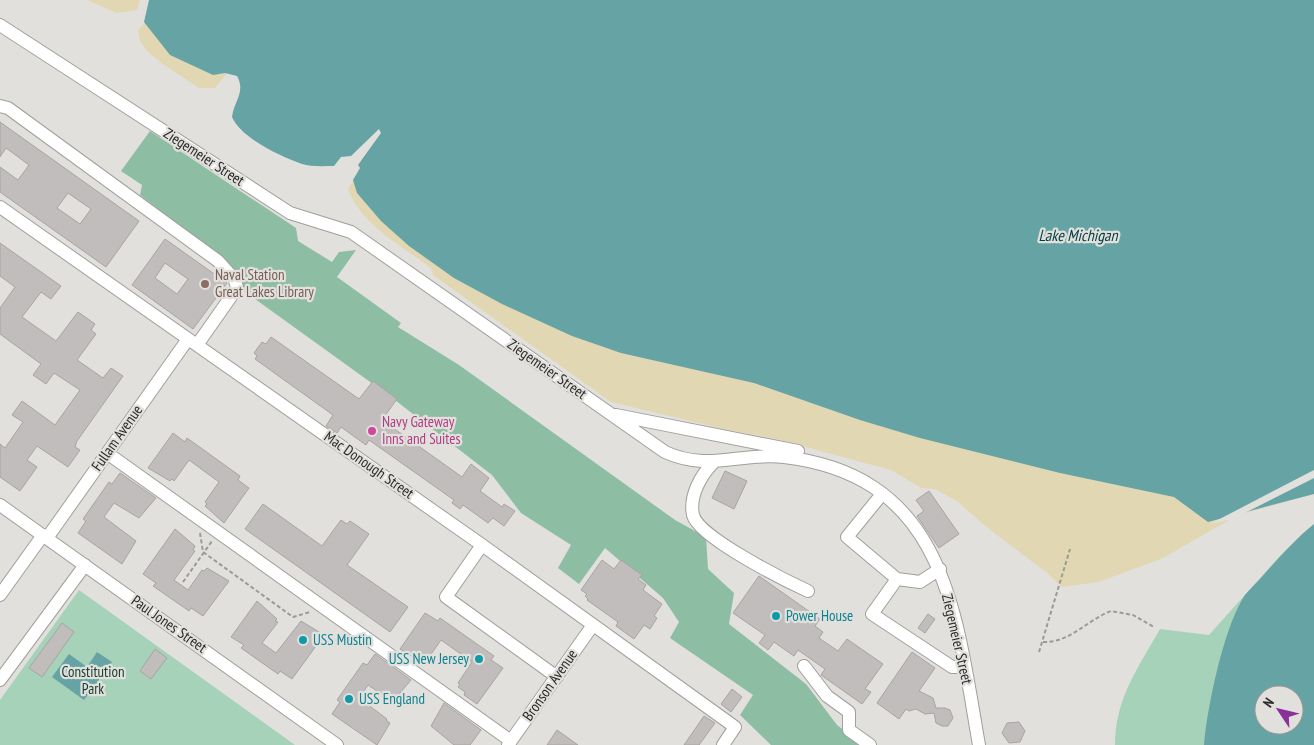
<svg xmlns="http://www.w3.org/2000/svg" width="1314" height="745" font-family="'PT Sans Narrow',sans-serif">
<rect width="100%" height="100%" fill="#e1e0dd"/>
<path fill="#a5d2b9" d="M 1314,524 L 1294,695 L 1264,695 L 1264,725 L 1291,745 L 1115,745 C 1115,699 1138,668 1160,629 L 1209,635 L 1278,558 Z
M 79,590 L 295,745 L 0,745 L 0,700 Z"/>
<path fill="#8dbda2" d="M 150,131 L 296,228 L 298,241 L 332,262 L 339,252 L 356,250 L 337,277 L 401,323 L 398,327 L 459,365 L 675,520 L 706,537 L 708,569 L 734,593 L 729,624 L 806,684 L 837,725 L 863,745 L 771,745 L 740,715 L 753,695 L 670,638 L 679,622 L 663,598 L 605,548 L 579,584 L 558,568 L 571,545 L 521,513 L 492,475 L 391,397 L 244,291 L 231,266 L 140,195 L 142,185 L 121,171 Z"/>
<path fill="#e1d7b2" d="M 87,0 L 140,0 L 137,10 L 117,13 Z
M 160,7 L 242,55 L 215,88 L 199,88 L 163,64 L 147,51 L 140,41 L 138,30 Z
M 365,161 L 1314,494 L 1238,515 L 1163,558 L 1099,582 L 1062,587 L 1046,572 L 985,526 L 957,501 L 935,489 L 921,488 L 891,470 L 772,438 L 724,429 L 611,402 L 433,275 L 431,268 C 401,245 361,225 348,189 Z"/>
<path fill="#65a3a4" fill-rule="evenodd" d="M 149,0 L 1314,0 L 1314,494 L 1208,522 L 1174,497 L 1060,473 L 920,438 L 860,420 L 754,383 L 621,353 L 572,336 L 502,304 L 454,278 L 409,246 L 381,221 L 357,193 L 353,180 L 360,168 L 358,165 L 381,133 L 379,129 L 351,156 L 341,157 L 334,166 C 324,166 311,167 302,164 C 280,156 241,138 232,117 C 234,101 246,92 237,76 L 225,73 L 213,75 L 170,55 L 144,22 Z
M 1314,524 L 1314,745 L 1204,745 C 1207,708 1223,632 1242,600 C 1246,592 1254,586 1260,579 C 1277,560 1294,540 1314,524 ZM 1264,695 L 1294,695 L 1294,725 L 1264,725 Z
M 97,652 L 112,662 L 84,700 L 52,677 L 69,654 L 87,667 Z"/>
<path fill="#e1e0dd" d="M 1314,470 L 1314,478 L 1233,519 L 1210,524 Z"/>
<path fill="#c1bdbc" stroke="#a7a4a2" fill-rule="evenodd" d="M 0,122 L 139,221 L 106,267 L 0,192 L 0,167 L 18,180 L 29,165 L 6,148 L 0,157 ZM 68,193 L 91,209 L 80,224 L 57,208 Z
M 165,239 L 227,283 L 193,329 L 132,285 ZM 165,263 L 188,279 L 177,294 L 155,278 Z
M 0,243 L 61,286 L 51,299 L 41,292 L 22,317 L 56,341 L 78,312 L 95,324 L 91,330 L 96,334 L 77,360 L 103,378 L 111,368 L 123,376 L 77,441 L 75,447 L 80,450 L 68,467 L 37,446 L 27,460 L 37,467 L 20,491 L 0,477 L 0,444 L 5,448 L 23,422 L 12,415 L 22,401 L 55,425 L 80,390 L 54,373 L 46,384 L 33,375 L 41,364 L 0,334 L 0,308 L 15,287 L 0,276 Z
M 271,337 L 359,399 L 373,381 L 397,399 L 382,420 L 462,477 L 471,464 L 489,478 L 480,491 L 502,507 L 504,504 L 515,511 L 504,526 L 493,518 L 488,523 L 463,505 L 460,509 L 452,503 L 454,500 L 369,440 L 366,445 L 341,427 L 337,433 L 326,426 L 333,415 L 255,359 L 257,356 L 254,353 L 262,342 L 266,344 Z
M 173,433 L 185,442 L 187,438 L 240,476 L 238,480 L 249,488 L 224,523 L 205,506 L 207,504 L 205,502 L 219,482 L 189,460 L 174,481 L 172,479 L 170,481 L 148,468 Z
M 725,471 L 747,481 L 734,509 L 712,498 Z
M 120,473 L 156,498 L 139,518 L 114,503 L 104,517 L 136,541 L 122,564 L 78,533 L 86,521 L 83,519 L 109,482 L 112,484 Z
M 929,491 L 959,534 L 939,548 L 917,516 L 924,511 L 916,500 Z
M 263,504 L 322,546 L 341,520 L 347,524 L 350,521 L 369,534 L 347,565 L 408,607 L 390,632 L 245,529 Z
M 175,529 L 195,546 L 193,550 L 195,551 L 174,580 L 188,590 L 202,570 L 204,571 L 207,568 L 229,581 L 203,616 L 191,608 L 189,611 L 153,586 L 156,583 L 143,574 Z
M 602,560 L 614,569 L 621,560 L 642,575 L 638,579 L 646,585 L 643,590 L 662,604 L 654,616 L 657,618 L 650,629 L 644,625 L 634,639 L 616,626 L 618,622 L 587,600 L 588,599 L 585,596 L 587,594 L 581,590 Z
M 759,576 L 820,619 L 815,626 L 823,632 L 819,638 L 838,651 L 847,639 L 883,664 L 865,689 L 871,692 L 862,704 L 821,675 L 825,669 L 798,650 L 794,656 L 774,642 L 768,650 L 759,643 L 765,635 L 733,613 Z
M 257,601 L 277,619 L 275,621 L 278,622 L 262,643 L 276,653 L 301,621 L 324,635 L 292,679 L 280,671 L 278,674 L 241,648 L 244,645 L 231,637 Z
M 425,613 L 438,621 L 440,618 L 494,656 L 491,660 L 503,668 L 477,704 L 464,695 L 465,692 L 458,687 L 460,684 L 458,683 L 472,662 L 441,640 L 427,660 L 424,658 L 422,662 L 400,649 Z
M 928,614 L 935,619 L 925,633 L 918,628 Z
M 62,623 L 74,632 L 42,677 L 29,668 Z
M 155,649 L 167,658 L 151,679 L 140,671 Z
M 912,652 L 935,668 L 919,691 L 933,698 L 936,708 L 945,708 L 950,710 L 953,718 L 948,726 L 942,726 L 936,723 L 934,713 L 925,714 L 916,709 L 909,711 L 906,709 L 899,719 L 877,703 Z
M 375,654 L 411,680 L 394,700 L 390,697 L 389,699 L 368,685 L 359,698 L 387,719 L 386,720 L 390,723 L 377,745 L 332,714 L 340,702 L 337,700 L 363,663 L 367,665 Z
M 732,689 L 742,697 L 731,712 L 721,704 Z
M 444,703 L 481,730 L 470,745 L 454,745 L 431,726 Z
M 704,716 L 715,723 L 699,745 L 684,745 Z
M 1019,722 L 1025,731 L 1020,742 L 1009,743 L 1002,733 L 1007,723 Z
M 557,730 L 578,745 L 547,745 Z"/>
<g fill="none" stroke-linecap="round" stroke-linejoin="round">
<g stroke="#a09f9c" stroke-width="14">
<path id="minor" d="M 0,25 L 290,213 L 351,232 L 665,452 C 709,472 739,452 784,457 C 947,476 956,615 979,745
M 0,106 L 8,108 L 218,261 L 235,280 L 237,288 L 197,345
M 0,207 L 482,545 L 735,727 L 723,745
M 616,415 L 798,451
M 107,453 L 511,741
M 713,463 C 701,475 689,496 693,515 C 698,537 786,581 808,591
M 882,494 L 847,537 L 897,579 L 872,614 L 952,667 L 965,667
M 0,505 L 337,745
M 47,538 L 188,339
M 482,545 L 446,597 L 557,677
M 897,579 L 920,582 L 940,569
M 0,595 L 43,535
M 804,666 L 827,696 L 849,712 L 849,730 L 870,745
M 0,680 L 85,565
M 508,745 L 593,625"/>
</g>
<path stroke="#9b9a98" stroke-width="2" stroke-dasharray="4 2.5" stroke-linecap="butt" d="M 200,533 L 203,552 L 293,617 L 310,612
M 183,582 L 212,541
M 1043,642 C 1070,643 1087,620 1111,611 L 1133,615 L 1154,627
M 1039,652 L 1070,549"/>
<use href="#minor" stroke="#fff" stroke-width="12"/>
</g>
<circle fill="#8d6e63" stroke="#e1e0dd" stroke-width="2" cx="205" cy="284" r="5"/>
<circle fill="#d1479c" stroke="#e1e0dd" stroke-width="2" cx="372" cy="431" r="5"/>
<g fill="#0f9aa8" stroke="#e1e0dd" stroke-width="2">
<circle cx="776" cy="616" r="5"/>
<circle cx="303" cy="640" r="5"/>
<circle cx="479" cy="659" r="5"/>
<circle cx="349" cy="699" r="5"/>
</g>
<g text-anchor="middle" stroke-width="4.5" stroke-linejoin="round" paint-order="stroke">
<g font-size="15" fill="#2c2b2a" stroke="#e1e0dd">
<text transform="translate(204 157) rotate(33)" y="5">Ziegemeier Street</text>
<text transform="translate(547 369) rotate(35)" y="5">Ziegemeier Street</text>
<text transform="translate(117 438) rotate(-55)" y="5">Fullam Avenue</text>
<text transform="translate(369 465) rotate(35)" y="5">Mac Donough Street</text>
<text transform="translate(169 624) rotate(35)" y="5">Paul Jones Street</text>
<text transform="translate(957 639) rotate(77)" y="5">Ziegemeier Street</text>
<text transform="translate(550 685) rotate(-55)" y="5">Bronson Avenue</text>
</g>
<g font-size="15" fill="#785e54" stroke="#e1e0dd" text-anchor="start">
<text x="215" y="280">Naval Station<tspan x="215" dy="17">Great Lakes Library</tspan></text>
</g>
<g font-size="15" fill="#b23c85" stroke="#e1e0dd" text-anchor="start">
<text x="382" y="427">Navy Gateway<tspan x="382" dy="17">Inns and Suites</tspan></text>
</g>
<g font-size="15" fill="#0d838f" stroke="#e1e0dd" text-anchor="start">
<text x="786" y="621">Power House</text>
<text x="313" y="645">USS Mustin</text>
<text x="469" y="664" text-anchor="end">USS New Jersey</text>
<text x="359" y="704">USS England</text>
</g>
<g font-size="15" fill="#143c29" stroke="#e1e0dd">
<text x="93" y="677">Constitution<tspan x="93" dy="17">Park</tspan></text>
</g>
<g font-size="16" font-style="italic" fill="#003e3f" stroke="#e1e0dd">
<text x="1078" y="241">Lake Michigan</text>
</g>
</g>
<g transform="translate(1279 710) rotate(305)"><circle r="24" fill="#e1e0dd" stroke="#999895"/>
<path d="M0-4L9 19L0 12L-9 19Z" fill="#8b2f9a"/>
<text y="-8" font-size="14" font-weight="bold" text-anchor="middle" fill="#2c2b2a">N</text>
</g>
</svg>
